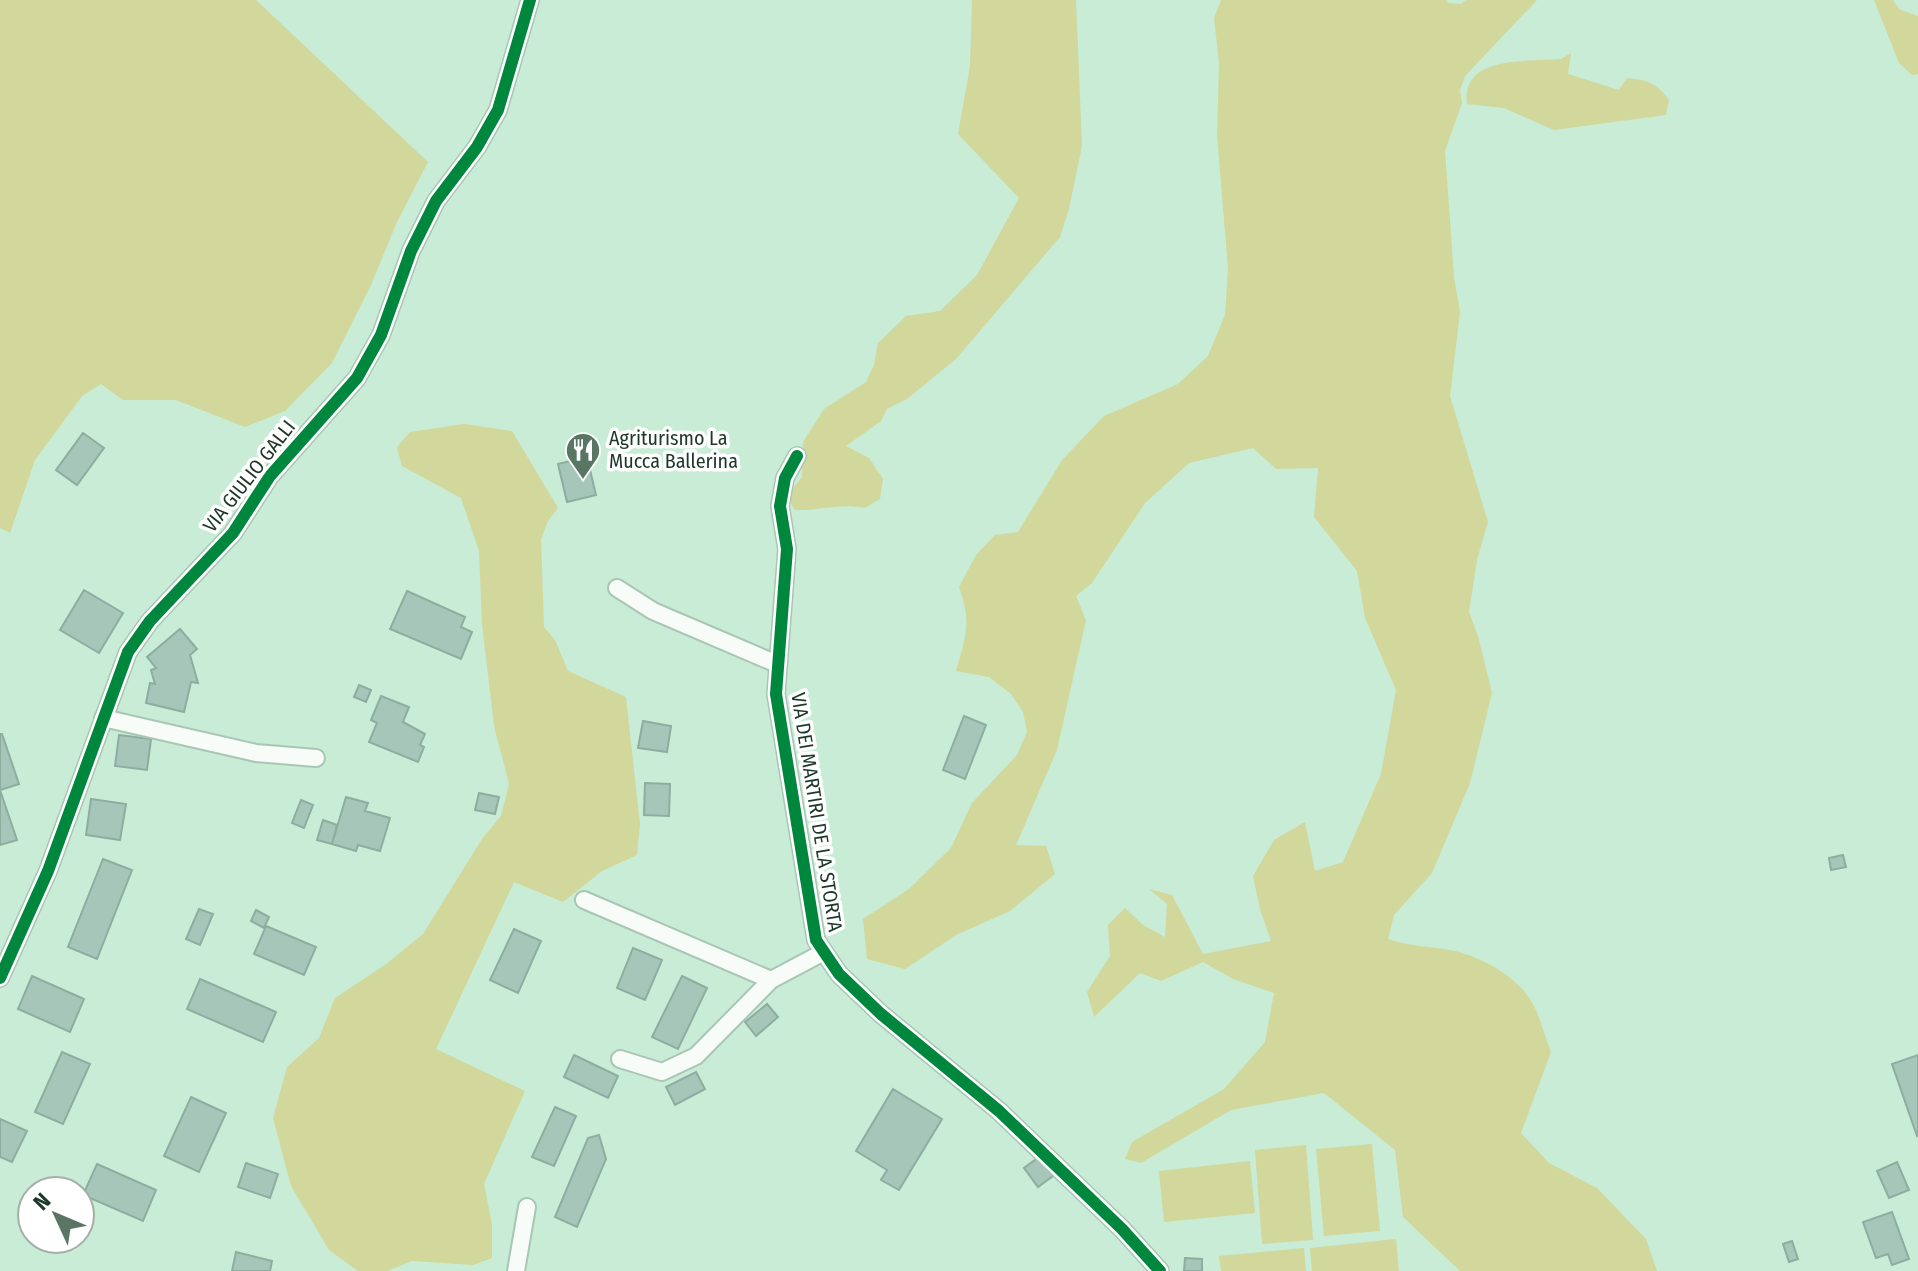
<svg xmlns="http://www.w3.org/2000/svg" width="1918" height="1271" font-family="'Fira Sans Condensed',sans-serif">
<rect width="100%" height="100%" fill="#c8ecd6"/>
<path fill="#d2d79b" d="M 0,0 L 256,0 L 428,162 L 397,222 L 371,285 L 332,363 L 285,411 L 245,427 L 176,400 L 123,400 L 101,384 L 82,396 L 35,460 L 10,533 L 0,528 Z
M 972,0 L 1076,0 L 1082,146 L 1069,209 L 1060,237 L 956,359 L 907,399 L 887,409 L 881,421 L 846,446 L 869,458 L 883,479 L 880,499 L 865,508 C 840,503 820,511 795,510 L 787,496 L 802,477 L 803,442 L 824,409 L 866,382 L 874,365 L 878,343 L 906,316 L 940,311 L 977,275 L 1019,198 L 958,134 L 970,66 Z
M 1221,0 L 1447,0 L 1448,3 L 1461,4 L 1466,0 L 1537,0 L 1465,76 L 1460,90 L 1462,103 L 1445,151 L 1454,277 L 1460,312 L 1450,396 L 1488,522 L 1477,560 L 1469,612 L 1478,636 L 1492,693 L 1470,783 L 1432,873 L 1394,915 L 1388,939 C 1410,947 1433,946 1455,951 C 1484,958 1520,978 1534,1006 C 1541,1020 1545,1037 1551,1052 L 1521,1133 L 1549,1163 L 1597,1188 L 1646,1239 L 1657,1271 L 1460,1271 L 1403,1217 L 1395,1150 L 1324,1093 L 1231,1110 L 1141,1163 L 1125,1159 L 1132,1142 L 1224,1089 L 1265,1042 L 1274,993 L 1233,979 L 1203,962 L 1161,981 L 1140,973 L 1094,1017 L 1087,992 L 1110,956 L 1108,925 L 1125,908 L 1143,925 L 1165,937 L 1167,904 L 1149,889 L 1172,895 L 1203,954 L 1271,941 L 1260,909 L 1253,876 L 1274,840 L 1305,822 L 1315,871 L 1343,862 L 1381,774 L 1396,690 L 1365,618 L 1357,571 L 1314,517 L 1318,468 L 1276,469 L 1253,448 L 1189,463 L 1145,503 L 1092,583 L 1076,596 L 1086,620 L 1057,750 L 1016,845 L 1046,846 L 1055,874 L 1010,911 L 956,935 L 905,969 L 867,959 L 863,919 L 909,889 L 951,848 L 972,803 L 1017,755 L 1027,732 L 1023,712 L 1011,694 L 989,677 L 956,671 C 966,635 972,624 959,587 L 976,555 L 995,535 L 1018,532 L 1062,460 L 1104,416 L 1178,384 L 1208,356 L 1225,315 L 1228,268 L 1217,135 L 1219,63 L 1214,18 Z
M 1874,0 L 1893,0 L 1899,9 L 1918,16 L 1918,74 L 1912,75 L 1899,63 Z
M 1571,53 L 1568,74 L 1619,90 L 1627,78 C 1647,80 1657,83 1669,100 L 1666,115 L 1554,130 L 1504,108 L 1467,104 C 1460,55 1529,62 1561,59 Z
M 464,424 L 512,431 L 558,508 L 548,521 L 541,539 L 544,627 L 555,640 L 568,671 L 626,697 L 640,824 L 637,855 L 602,871 L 563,902 L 514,882 L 436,1049 L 525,1091 L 484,1184 L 492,1224 L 492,1258 L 473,1265 L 412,1261 L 387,1271 L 358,1271 L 329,1250 L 291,1186 L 273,1118 L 287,1067 L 319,1038 L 335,998 L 385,965 L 423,934 L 482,839 L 501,816 L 509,784 L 494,726 L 482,624 L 479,551 L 461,498 L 402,466 L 397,447 L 410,432 Z
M 1372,1144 L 1380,1231 L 1324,1236 L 1316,1149 Z
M 1306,1145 L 1313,1240 L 1262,1244 L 1255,1150 Z
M 1250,1161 L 1255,1213 L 1164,1222 L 1159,1171 Z
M 1396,1239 L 1399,1271 L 1312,1271 L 1310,1248 Z
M 1304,1248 L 1306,1271 L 1221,1271 L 1219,1256 Z"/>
<path fill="#a6c6b9" stroke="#8dada0" stroke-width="2" d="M 83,433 L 104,448 L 77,485 L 56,470 Z
M 587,457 L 596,495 L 567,502 L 558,464 Z
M 84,590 L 123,613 L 99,653 L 60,630 Z
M 407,591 L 465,617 L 461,627 L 472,632 L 461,659 L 390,629 Z
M 180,629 L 197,649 L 190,655 L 198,683 L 191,682 L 184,712 L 146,703 L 150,683 L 155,684 L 151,670 L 156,668 L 147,657 Z
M 359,685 L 371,690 L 366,702 L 354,697 Z
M 381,696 L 409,707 L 403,722 L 425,734 L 420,745 L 424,747 L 418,762 L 369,742 L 377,723 L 371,720 Z
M 964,716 L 986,725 L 965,779 L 943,770 Z
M 643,721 L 671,726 L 667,752 L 638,748 Z
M 0,734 L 2,734 L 19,784 L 0,790 L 17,840 L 0,845 Z
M 119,735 L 151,739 L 147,770 L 115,766 Z
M 645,783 L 670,784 L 669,816 L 644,815 Z
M 479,793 L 499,797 L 495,814 L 475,810 Z
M 346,797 L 368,803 L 365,811 L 390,818 L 380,851 L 358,845 L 356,851 L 332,844 Z
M 91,799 L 126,804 L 120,840 L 86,835 Z
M 301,800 L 313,805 L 304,828 L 292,823 Z
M 323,820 L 337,825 L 332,844 L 317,840 Z
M 1843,855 L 1846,867 L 1831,870 L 1829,858 Z
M 103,859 L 132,870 L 97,959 L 68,947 Z
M 199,909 L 213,914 L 200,945 L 186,939 Z
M 256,910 L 269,917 L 264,928 L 251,921 Z
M 266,926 L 316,947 L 304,975 L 254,954 Z
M 514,929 L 541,941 L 518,993 L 490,980 Z
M 633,948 L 662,960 L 645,1000 L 617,988 Z
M 32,976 L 84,999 L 70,1032 L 18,1009 Z
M 682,976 L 707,988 L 678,1049 L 652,1037 Z
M 200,979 L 276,1012 L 263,1042 L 187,1009 Z
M 767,1004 L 778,1017 L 756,1036 L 745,1022 Z
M 62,1052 L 90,1064 L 63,1124 L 35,1112 Z
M 574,1055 L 618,1076 L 608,1098 L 564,1077 Z
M 1918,1055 L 1918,1135 L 1917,1136 L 1892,1064 Z
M 696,1072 L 705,1089 L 675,1105 L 666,1087 Z
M 893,1089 L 942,1119 L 899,1190 L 881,1180 L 887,1170 L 856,1151 Z
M 191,1097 L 226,1113 L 199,1172 L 164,1156 Z
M 555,1107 L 576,1116 L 554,1166 L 532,1157 Z
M 0,1119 L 27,1131 L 12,1162 L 0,1157 Z
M 599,1135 L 606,1159 L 577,1227 L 555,1217 L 588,1138 Z
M 1039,1157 L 1053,1176 L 1038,1187 L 1024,1168 Z
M 1897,1162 L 1909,1190 L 1889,1198 L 1877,1171 Z
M 246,1163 L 278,1174 L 270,1198 L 238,1187 Z
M 97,1164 L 156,1190 L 143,1221 L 83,1195 Z
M 1892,1212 L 1909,1259 L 1892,1265 L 1888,1254 L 1876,1258 L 1863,1222 Z
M 1792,1241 L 1798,1259 L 1789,1262 L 1783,1244 Z
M 236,1252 L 272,1261 L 270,1271 L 232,1271 Z
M 1185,1258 L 1202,1259 L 1202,1271 L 1184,1271 Z"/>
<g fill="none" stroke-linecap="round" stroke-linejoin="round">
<g stroke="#a9c6b4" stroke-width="20">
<path id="minor" d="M 797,456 L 785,478 L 780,506 L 787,549 L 776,694 L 816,940 L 839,974 L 881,1014 L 999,1111 L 1122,1229 L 1160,1271
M 617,588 L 653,611 L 777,664
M 103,718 L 256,753 L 316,758
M 584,900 L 771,980
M 0,978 L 48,871 L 128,652 L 150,621 L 233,533 L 270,476 L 357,378 L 381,335 L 411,251 L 436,201 L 477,147 L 498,110 L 530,0
M 620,1059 L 662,1072 L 696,1056 L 771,980 L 822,953
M 516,1271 L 527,1207"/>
</g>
<use href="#minor" stroke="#f7fcf9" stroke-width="16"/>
<g stroke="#fff" stroke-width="17">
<path id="cycleway" d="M 797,456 L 785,478 L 780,506 L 787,549 L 776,694 L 816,940 L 839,974 L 881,1014 L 999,1111 L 1122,1229 L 1160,1271
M 0,978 L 48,871 L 128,652 L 150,621 L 233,533 L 270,476 L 357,378 L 381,335 L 411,251 L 436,201 L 477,147 L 498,110 L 530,0"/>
</g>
<use href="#cycleway" stroke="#00873e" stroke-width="12"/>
</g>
<defs>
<g id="restaurant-pin" transform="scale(1.8)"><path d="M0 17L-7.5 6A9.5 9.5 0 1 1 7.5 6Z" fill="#597665" stroke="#fff"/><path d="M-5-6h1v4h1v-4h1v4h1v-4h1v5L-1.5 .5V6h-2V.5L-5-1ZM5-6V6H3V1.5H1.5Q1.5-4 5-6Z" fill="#fff"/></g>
</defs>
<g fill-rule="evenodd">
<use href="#restaurant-pin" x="583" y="450"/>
</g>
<g text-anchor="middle" stroke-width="7" stroke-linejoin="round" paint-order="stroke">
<g font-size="20" fill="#1d3728" stroke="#fff" text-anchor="start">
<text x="609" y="445">Agriturismo La<tspan x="609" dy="23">Mucca Ballerina</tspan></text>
</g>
<g font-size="20" fill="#1d3728" stroke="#fff">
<text transform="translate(249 476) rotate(-52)" y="7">VIA GIULIO GALLI</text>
<text transform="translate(817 812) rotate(81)" y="7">VIA DEI MARTIRI DE LA STORTA</text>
</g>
</g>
<g transform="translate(56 1215) rotate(314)"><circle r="38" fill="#ffffff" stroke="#a5afa9" stroke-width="2"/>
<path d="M0-6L14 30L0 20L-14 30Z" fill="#597665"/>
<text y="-12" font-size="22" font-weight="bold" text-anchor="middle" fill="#1d3728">N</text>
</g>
</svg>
